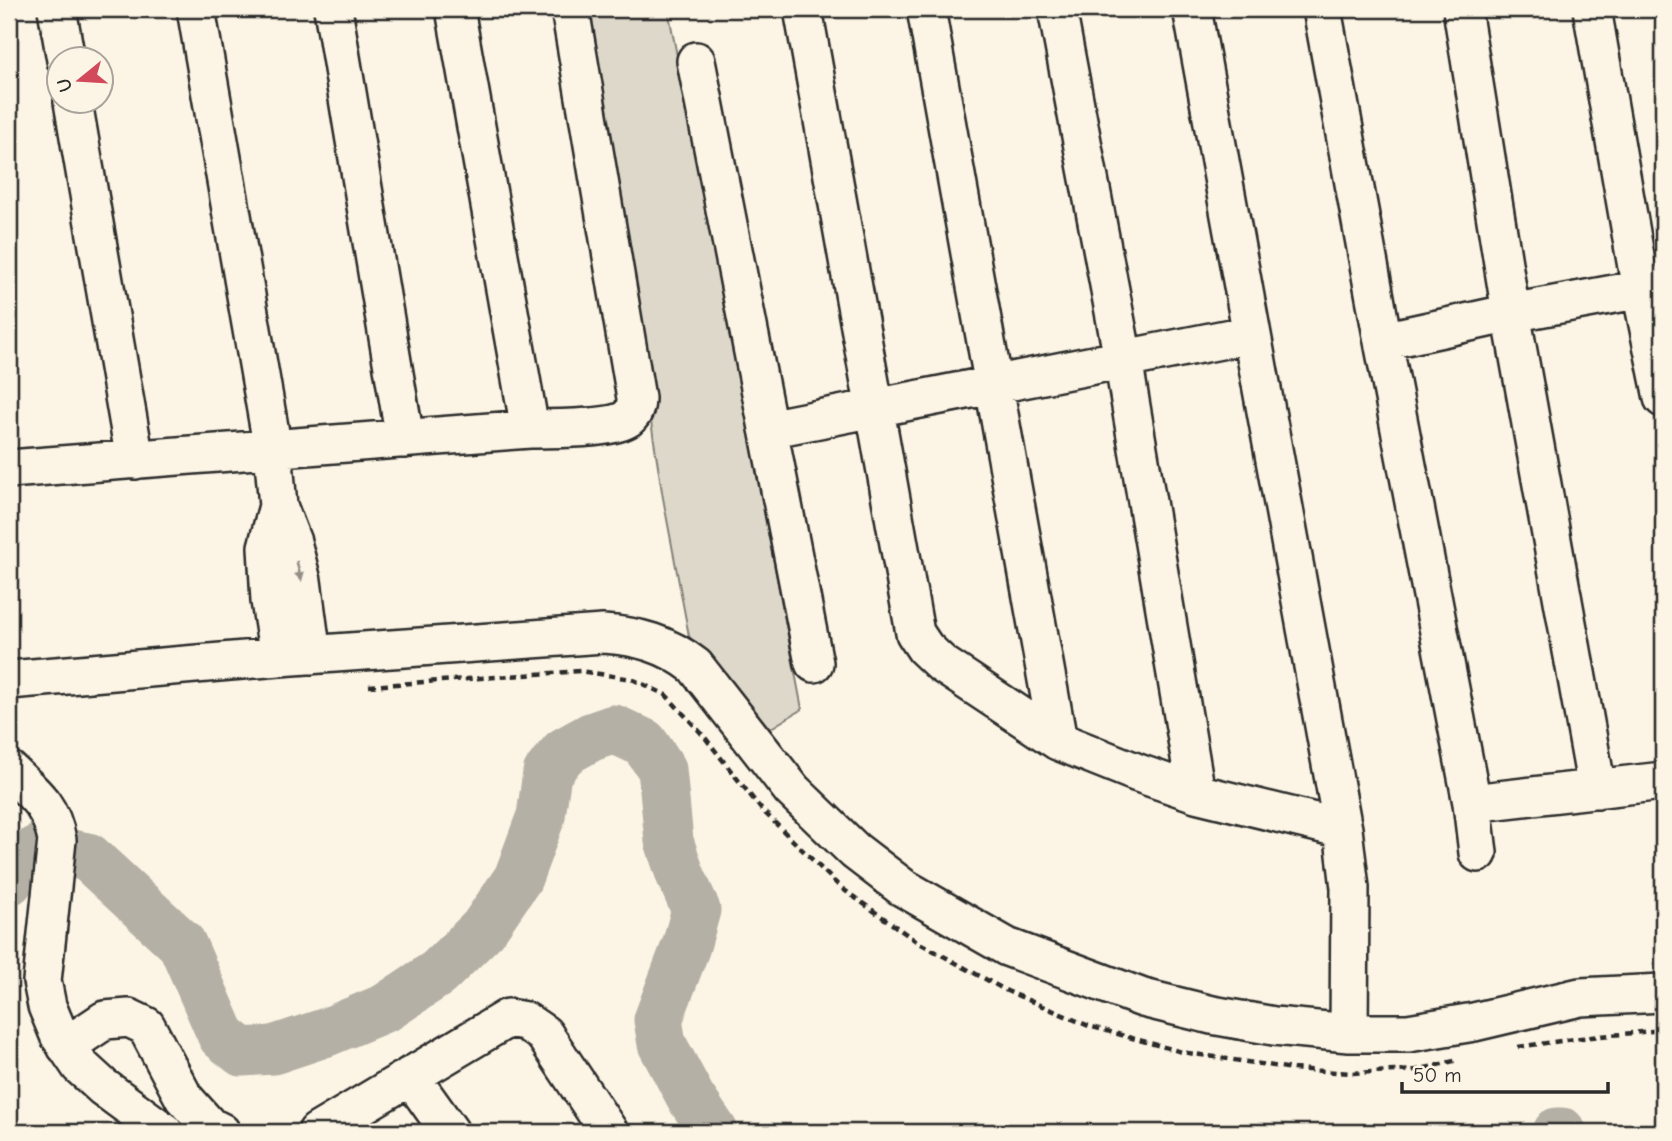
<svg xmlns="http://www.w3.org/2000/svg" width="1672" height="1141" font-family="'Comic Neue',sans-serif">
<rect width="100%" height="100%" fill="#fcf5e5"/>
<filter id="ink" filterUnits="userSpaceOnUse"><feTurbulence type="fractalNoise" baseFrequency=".0143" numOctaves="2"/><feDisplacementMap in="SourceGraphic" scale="14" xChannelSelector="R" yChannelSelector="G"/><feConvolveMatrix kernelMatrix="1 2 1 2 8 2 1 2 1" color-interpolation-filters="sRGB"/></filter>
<g filter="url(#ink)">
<path fill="#ded8ca" stroke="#84827a" stroke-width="2" d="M 586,9 L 668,9 L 802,709 L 763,733 L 689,636 L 663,498 Z"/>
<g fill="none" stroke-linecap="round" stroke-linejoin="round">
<path stroke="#b4b0a5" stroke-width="49" d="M 9,881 L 18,860 L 40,848 L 88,857 L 182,944 L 222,1036 L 242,1052 L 273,1050 L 327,1032 L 387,1007 L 438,973 L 483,929 L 518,878 L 541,816 L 547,773 L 564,752 L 591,737 L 614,729 L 644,743 L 662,769 L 669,841 L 680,874 L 696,910 L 686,946 L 658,1020 L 662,1044 L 691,1098 L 714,1132
M 1557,1132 L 1562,1132"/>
<g stroke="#2b2b2b" stroke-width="42">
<path id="minor" d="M 57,9 L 66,60
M 196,9 L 273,450 L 278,506 L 292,542 L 302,581 L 312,655
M 333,9 L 405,439
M 455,9 L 530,429
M 803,9 L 915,633 L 925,648 L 942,664 L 1058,741 L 1138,773 L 1196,793 L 1343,829
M 926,9 L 1058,741
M 1057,9 L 1123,359 L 1196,793
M 1192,9 L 1343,829 L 1350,888 L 1349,1033
M 1322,9 L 1383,341 L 1472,803 L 1478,853
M 1462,9 L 1511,313 L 1597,789
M 1592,9 L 1641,290 L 1663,398
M 696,61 L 814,663
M 73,102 L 135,460
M 1383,341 L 1511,313 L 1663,285
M 768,429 L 1251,334
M 9,469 L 530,429 C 552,428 612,430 628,418 C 634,413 636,405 636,398 L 570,9
M 278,506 L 267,547 L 270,601 L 279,657
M 9,680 L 279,657 L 603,634 C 638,636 667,644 695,666 L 792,790 L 855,851 L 902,887 L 1007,947 L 1143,998 L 1212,1015 L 1274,1026 L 1349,1033 L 1408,1033 L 1474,1022 L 1580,997 L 1663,993
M 9,770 C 33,793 51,805 57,840 L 42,981 L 47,1006 L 59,1035 L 80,1066 L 103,1087 L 164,1132
M 1472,803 L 1663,781
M 66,1046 L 105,1020 L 129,1018 L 146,1026 L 184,1098 L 209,1126 L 221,1132
M 410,1076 L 450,1132
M 317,1132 L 508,1018 L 525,1021 L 544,1034 L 609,1132"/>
</g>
<path stroke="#2b2b2b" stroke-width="4.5" stroke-dasharray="7 5" stroke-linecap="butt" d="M 369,686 L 580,671 L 632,679 L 666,695 L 703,735 L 761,809 L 840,887 L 916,941 L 1007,991 L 1089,1026 L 1182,1052 L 1293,1069 L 1351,1073 L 1417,1070 L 1458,1060
M 1518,1047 L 1581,1038 L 1663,1030"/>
<use href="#minor" stroke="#fcf5e5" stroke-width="37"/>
</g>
<defs><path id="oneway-solid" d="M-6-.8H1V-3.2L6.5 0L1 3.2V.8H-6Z" transform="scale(1.75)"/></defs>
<use fill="#949088" href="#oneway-solid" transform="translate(299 571) rotate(76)"/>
</g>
<rect width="1672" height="1141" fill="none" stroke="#fcf5e5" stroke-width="35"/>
<rect x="18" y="18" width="1637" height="1106" fill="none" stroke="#2b2b2b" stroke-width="2.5" filter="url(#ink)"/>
<g transform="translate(80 80) rotate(252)"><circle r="33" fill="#fcf5e5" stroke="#a8a49b" stroke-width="2"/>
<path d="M0-5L12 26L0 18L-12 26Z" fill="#d1495b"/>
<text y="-10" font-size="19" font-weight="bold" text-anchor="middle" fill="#2b2b2b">U</text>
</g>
<path d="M1402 1082v10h206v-10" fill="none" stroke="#2b2b2b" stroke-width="3.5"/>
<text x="1413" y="1082" font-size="21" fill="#2b2b2b" stroke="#fcf5e5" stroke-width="5" paint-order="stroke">50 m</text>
</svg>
